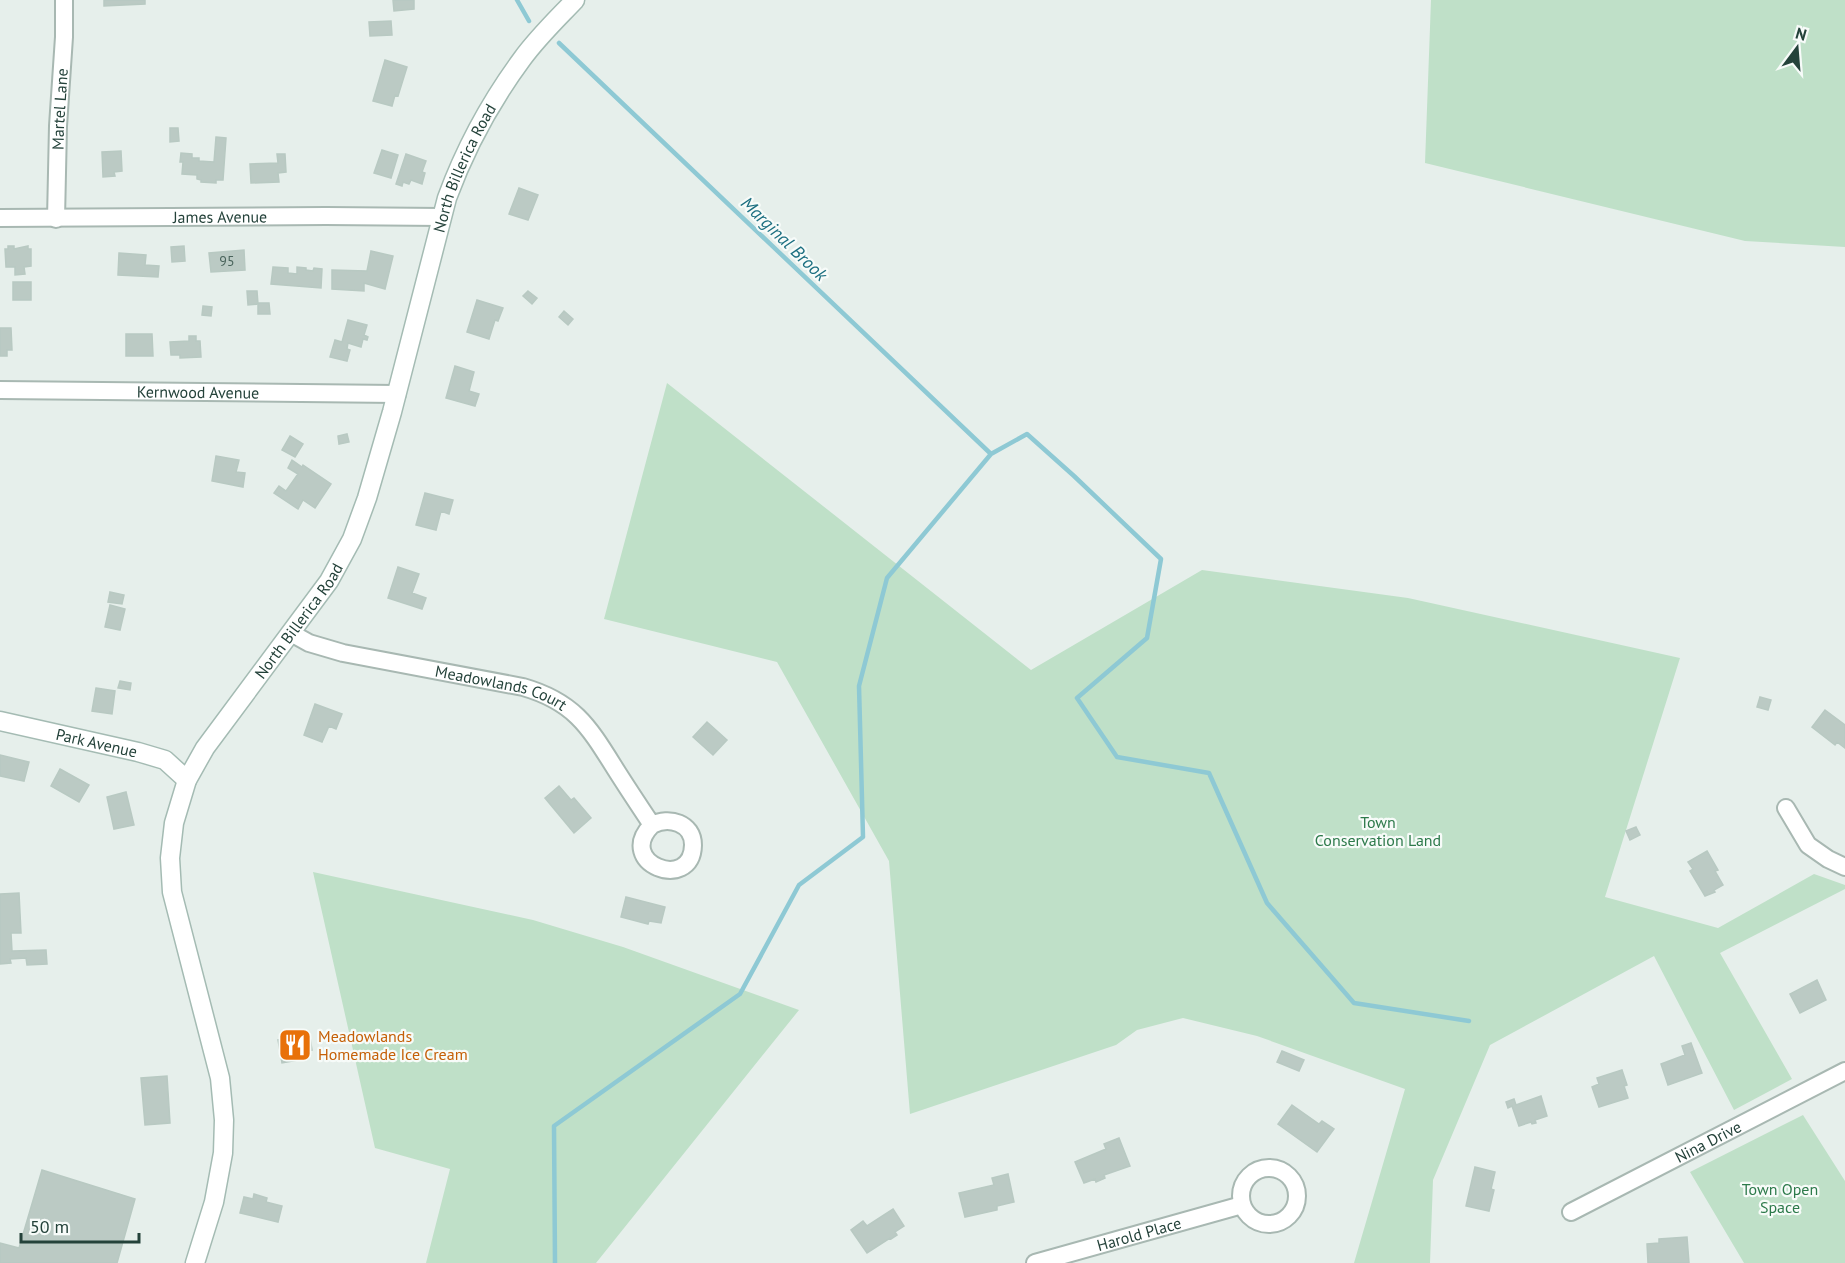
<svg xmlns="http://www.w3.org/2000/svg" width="1845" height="1263" font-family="'PT Sans',sans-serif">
<rect width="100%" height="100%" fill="#e6efeb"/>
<path fill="#bfe0c8" d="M 1431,0 L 1845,0 L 1845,247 L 1745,241 L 1425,163 Z
M 667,383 L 1031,670 L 1202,570 L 1408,598 L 1680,658 L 1605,897 L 1718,928 L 1814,874 L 1845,885 L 1845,889 L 1720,953 L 1792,1079 L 1734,1110 L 1654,956 L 1490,1045 L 1433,1180 L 1430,1263 L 1354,1263 L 1405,1089 L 1257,1036 L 1183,1018 L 1137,1030 L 1116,1045 L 910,1114 L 889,861 L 777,662 L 604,619 Z
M 313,872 L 533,920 L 623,947 L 799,1010 L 596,1263 L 426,1263 L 450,1169 L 375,1148 Z
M 1803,1115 L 1845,1181 L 1845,1263 L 1744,1263 L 1690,1172 Z"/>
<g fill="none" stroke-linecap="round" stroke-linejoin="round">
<path stroke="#8ec9d4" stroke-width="4.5" d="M 517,0 L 529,21
M 559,43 L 991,454
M 555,1263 L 554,1126 L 740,994 L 799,885 L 863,837 L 859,686 L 887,578 L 991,454 L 1027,434 L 1074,476 L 1161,559 L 1147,638 L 1077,698 L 1117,757 L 1209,773 L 1267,903 L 1354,1003 L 1469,1021"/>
</g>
<path fill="#bbcac4" stroke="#b8c9c2" stroke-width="1.5" d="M 104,0 L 145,0 L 145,4 L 104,6 Z
M 393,0 L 414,0 L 414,9 L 394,11 Z
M 391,21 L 392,35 L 370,36 L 369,22 Z
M 385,60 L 407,67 L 398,96 L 395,95 L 392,106 L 373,101 Z
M 170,128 L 178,128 L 179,141 L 170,142 Z
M 216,137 L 226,138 L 223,180 L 216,180 L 216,183 L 201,182 L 201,180 L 197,179 L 197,175 L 182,174 L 183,162 L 180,162 L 181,153 L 192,154 L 192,158 L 199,158 L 199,161 L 214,162 Z
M 382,150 L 398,155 L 391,178 L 374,173 Z
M 121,151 L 122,171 L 114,172 L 115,176 L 103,177 L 102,152 Z
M 277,154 L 285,154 L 286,172 L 278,173 L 279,182 L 251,183 L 250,164 L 278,163 Z
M 406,154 L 426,161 L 422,172 L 425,173 L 422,184 L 411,180 L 409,184 L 403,182 L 402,186 L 396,184 Z
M 519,188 L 538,195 L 528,220 L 509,214 Z
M 8,246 L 14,246 L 14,249 L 28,246 L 28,249 L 31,249 L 31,266 L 24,267 L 25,274 L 15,275 L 15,267 L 6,267 L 5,249 L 8,249 Z
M 184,246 L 185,261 L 172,262 L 171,247 Z
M 244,250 L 245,270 L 211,272 L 209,253 Z
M 371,251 L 393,256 L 385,289 L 364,283 L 364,291 L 332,289 L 332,270 L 367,271 Z
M 119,253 L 146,255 L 145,265 L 159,266 L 158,277 L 118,275 Z
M 273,267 L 288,268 L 288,273 L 297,274 L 297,267 L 306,268 L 306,270 L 313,271 L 314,268 L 322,269 L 321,288 L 271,284 Z
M 13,282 L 31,282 L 31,300 L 13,300 Z
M 247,291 L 257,291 L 258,304 L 248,305 Z
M 528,291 L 537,298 L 532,304 L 523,296 Z
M 477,300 L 503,308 L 498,321 L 495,320 L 489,339 L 467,332 Z
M 258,303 L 269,303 L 270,314 L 258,314 Z
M 203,306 L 212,307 L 211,316 L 202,315 Z
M 564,311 L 573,319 L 568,325 L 559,317 Z
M 348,320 L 367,325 L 364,335 L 368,337 L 367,340 L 363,339 L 361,347 L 348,343 L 347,349 L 350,350 L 347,361 L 330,357 L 335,340 L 342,342 Z
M 0,328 L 11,328 L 12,350 L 7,350 L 7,356 L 0,356 Z
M 126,334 L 152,334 L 153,356 L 126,356 Z
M 189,336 L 196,336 L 196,341 L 200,341 L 201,357 L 180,358 L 180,355 L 171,355 L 170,342 L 189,341 Z
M 455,366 L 474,372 L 469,391 L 479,394 L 475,406 L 446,398 Z
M 347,434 L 349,442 L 339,444 L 338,436 Z
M 290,436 L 303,444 L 295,457 L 282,450 Z
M 216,456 L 239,460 L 236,472 L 245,473 L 243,487 L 212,481 Z
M 292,460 L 302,467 L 303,465 L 331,484 L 315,508 L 303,500 L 298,509 L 274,493 L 279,486 L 286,491 L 298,474 L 288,468 Z
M 425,493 L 453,500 L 449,514 L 441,511 L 436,530 L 416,525 Z
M 398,567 L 419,574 L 412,593 L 426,598 L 422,609 L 388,598 Z
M 110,592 L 124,595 L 122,604 L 108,602 Z
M 110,605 L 125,609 L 120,630 L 105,627 Z
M 120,681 L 131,683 L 130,690 L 118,688 Z
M 96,688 L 115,691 L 112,714 L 92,711 Z
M 1760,697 L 1771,700 L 1768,710 L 1757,707 Z
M 315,704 L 342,714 L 336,729 L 329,726 L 322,742 L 304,735 Z
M 1825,710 L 1845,725 L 1845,748 L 1837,742 L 1835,745 L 1812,727 Z
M 707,722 L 727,740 L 713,755 L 693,737 Z
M 0,755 L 29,762 L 24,781 L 0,776 Z
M 60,769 L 89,785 L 79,802 L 51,786 Z
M 559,786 L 571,800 L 574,798 L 591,818 L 574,833 L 545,798 Z
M 126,792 L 134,825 L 114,829 L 107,797 Z
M 1636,827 L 1640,835 L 1630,840 L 1626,831 Z
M 1707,851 L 1718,870 L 1715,871 L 1723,885 L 1714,890 L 1715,892 L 1705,896 L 1690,871 L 1693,869 L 1688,862 Z
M 19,893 L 21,933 L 11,933 L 12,951 L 46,950 L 47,964 L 27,965 L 26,958 L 10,959 L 11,963 L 0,964 L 0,894 Z
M 626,897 L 665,907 L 661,923 L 649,921 L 648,924 L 621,917 Z
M 1817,980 L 1826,1000 L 1800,1013 L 1790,994 Z
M 306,1036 L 306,1038 L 310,1037 L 312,1050 L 298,1052 L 299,1060 L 282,1063 L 278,1040 Z
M 1691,1043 L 1702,1073 L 1668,1085 L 1661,1064 L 1685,1055 L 1682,1046 Z
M 1282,1051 L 1304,1060 L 1299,1071 L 1277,1062 Z
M 1622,1070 L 1627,1085 L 1624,1086 L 1628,1098 L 1599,1107 L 1592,1087 L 1599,1084 L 1597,1078 Z
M 167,1076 L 170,1123 L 145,1125 L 141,1078 Z
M 1541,1096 L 1547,1116 L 1535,1120 L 1536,1123 L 1532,1124 L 1531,1122 L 1519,1126 L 1512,1106 L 1508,1108 L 1506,1102 L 1514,1099 L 1516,1105 Z
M 1292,1105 L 1319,1124 L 1322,1121 L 1334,1129 L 1317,1152 L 1278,1124 Z
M 1119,1138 L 1130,1166 L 1104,1175 L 1105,1178 L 1096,1182 L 1095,1179 L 1084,1183 L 1075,1162 L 1106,1149 L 1104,1144 Z
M 1475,1167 L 1495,1172 L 1491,1189 L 1494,1190 L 1489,1211 L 1466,1206 Z
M 42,1170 L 135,1199 L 117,1263 L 0,1263 L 0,1243 L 19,1248 Z
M 1008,1174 L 1014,1202 L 997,1206 L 997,1210 L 965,1217 L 959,1193 L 994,1185 L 992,1178 Z
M 254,1194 L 267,1198 L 266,1202 L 282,1206 L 278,1222 L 240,1213 L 244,1197 L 253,1199 Z
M 893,1209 L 904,1226 L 895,1232 L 897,1235 L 891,1239 L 890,1238 L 867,1253 L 851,1230 L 863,1221 L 867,1226 Z
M 1687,1237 L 1689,1263 L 1648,1263 L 1647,1244 L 1659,1243 L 1659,1239 Z"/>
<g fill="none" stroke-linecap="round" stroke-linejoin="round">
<g stroke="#a8b8b2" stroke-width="20">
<g id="street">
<path id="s1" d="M 0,218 L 326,216 L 442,217"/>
<path id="s2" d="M 56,219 L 58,126 L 64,37 L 64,0"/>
<path id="s3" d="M 0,390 L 397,394"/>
<path id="s4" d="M 291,633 L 309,643 L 343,653 L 523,687 C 575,702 589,727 616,770 C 628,789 640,807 652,825 C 614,863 692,893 693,845 C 693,823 669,816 652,825"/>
<path d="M 1786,808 L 1808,845 L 1828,859 L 1845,867"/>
<circle cx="1269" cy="1196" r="28"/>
<path id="s5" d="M 1571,1212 L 1845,1071"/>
<path id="s6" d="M 1035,1263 L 1242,1205"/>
</g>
</g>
<g stroke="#a4bbb3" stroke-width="21">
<g id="secondary">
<path id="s7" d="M 0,721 L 138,752 L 165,760 L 187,780"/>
<path id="s8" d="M 195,1263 L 214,1202 L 223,1153 L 224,1120 L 220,1078 L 172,892 L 170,858 L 174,823 L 187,780 L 205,748 L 329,581 L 352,539 L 367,498 L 392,412 L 447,198 C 465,149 491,101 522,59 C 538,37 557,19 575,0"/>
</g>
</g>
<use href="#street" stroke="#fff" stroke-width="16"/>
<use href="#secondary" stroke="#fff" stroke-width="18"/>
</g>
<defs>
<g id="restaurant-square" transform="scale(1.725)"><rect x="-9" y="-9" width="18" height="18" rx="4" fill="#e8710a" stroke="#f7fbf9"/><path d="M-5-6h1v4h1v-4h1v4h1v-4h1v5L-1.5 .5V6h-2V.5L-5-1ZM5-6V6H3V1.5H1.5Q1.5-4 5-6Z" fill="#fff"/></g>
</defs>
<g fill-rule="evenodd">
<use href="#restaurant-square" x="295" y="1045"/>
</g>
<g text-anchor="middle" stroke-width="4.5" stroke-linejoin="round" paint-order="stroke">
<g font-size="14" fill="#4a645c">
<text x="227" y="266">95</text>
</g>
<g font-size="16" fill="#24423a" stroke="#f7fbf9">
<text dy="6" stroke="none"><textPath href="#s2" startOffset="110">Martel Lane</textPath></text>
<text dy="6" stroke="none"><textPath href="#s8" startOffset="1176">North Billerica Road</textPath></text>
<text dy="6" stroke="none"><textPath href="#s1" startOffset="220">James Avenue</textPath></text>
<text dy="6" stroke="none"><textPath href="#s3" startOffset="198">Kernwood Avenue</textPath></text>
<text dy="6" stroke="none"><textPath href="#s8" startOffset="690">North Billerica Road</textPath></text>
<text dy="6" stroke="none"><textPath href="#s4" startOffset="218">Meadowlands Court</textPath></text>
<text dy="6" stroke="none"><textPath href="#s7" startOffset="99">Park Avenue</textPath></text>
<text dy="6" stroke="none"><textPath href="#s5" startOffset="154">Nina Drive</textPath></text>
<text dy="6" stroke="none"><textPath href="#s6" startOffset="108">Harold Place</textPath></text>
</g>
<g font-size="16" fill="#2d7a4b" stroke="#f7fbf9">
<text x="1378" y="828">Town<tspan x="1378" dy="18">Conservation Land</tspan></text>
<text x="1780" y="1195">Town Open<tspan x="1780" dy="18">Space</tspan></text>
</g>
<g font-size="16" fill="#c56008" stroke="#f7fbf9" text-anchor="start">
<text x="318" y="1042">Meadowlands<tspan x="318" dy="18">Homemade Ice Cream</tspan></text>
</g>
<g font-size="18" font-style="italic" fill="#1c6f80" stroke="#f7fbf9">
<text transform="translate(784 239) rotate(44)" y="6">Marginal Brook</text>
</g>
</g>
<g transform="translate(1797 48) rotate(16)" stroke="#f7fbf9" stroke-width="4.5" paint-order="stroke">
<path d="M0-4.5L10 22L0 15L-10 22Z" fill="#24423a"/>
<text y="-9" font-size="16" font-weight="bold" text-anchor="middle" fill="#24423a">N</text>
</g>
<path d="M21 1233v9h118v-9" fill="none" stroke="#24423a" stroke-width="3"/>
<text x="30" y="1233" font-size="18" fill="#24423a" stroke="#f7fbf9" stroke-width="4.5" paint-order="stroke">50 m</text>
</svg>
